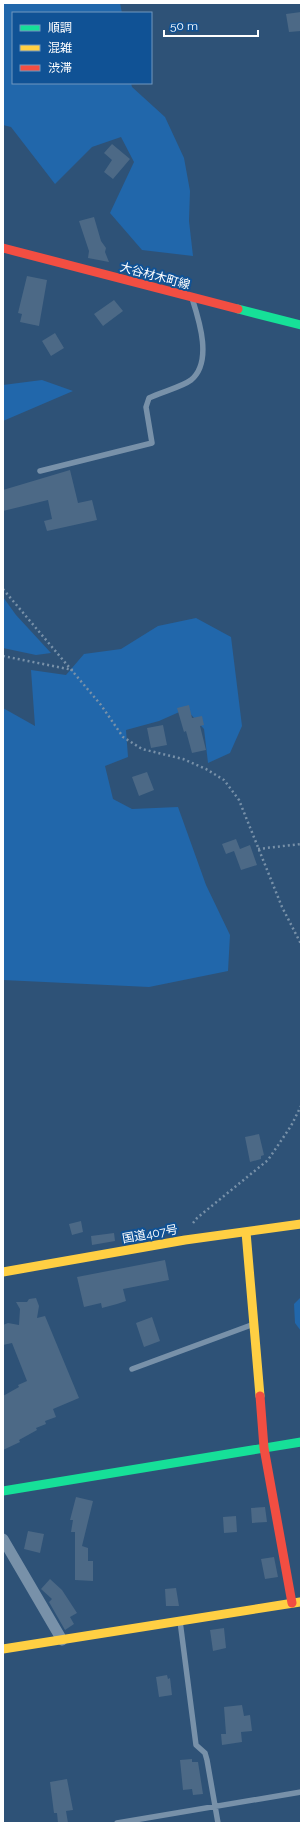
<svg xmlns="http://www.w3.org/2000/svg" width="304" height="1826" font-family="Raleway,'Noto Sans JP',sans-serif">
<rect width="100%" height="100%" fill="#2e5277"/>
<path fill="#2167ab" d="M 3,3 L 120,3 L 122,13 L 13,13 L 13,83 L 131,83 L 132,87 L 165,117 L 184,158 L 190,191 L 189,221 L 193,256 L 142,250 L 110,213 L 134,162 L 121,137 L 92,147 L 55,184 L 11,127 L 3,125 Z
M 42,380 L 73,391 L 3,421 L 3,385 Z
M 3,597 L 16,615 L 51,653 L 36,655 L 3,648 Z
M 196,618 L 231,637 L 242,726 L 230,753 L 208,763 L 204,729 L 186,709 L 159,721 L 126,730 L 128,757 L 105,766 L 113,799 L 132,809 L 178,807 L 206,885 L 230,935 L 228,971 L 149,987 L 3,980 L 3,708 L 35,726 L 31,670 L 66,675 L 84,654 L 121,649 L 158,626 Z
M 301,1297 L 301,1331 L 295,1323 L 294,1304 Z"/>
<path fill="#4c6986" d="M 301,12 L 301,31 L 289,32 L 286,14 Z
M 112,144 L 130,159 L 113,179 L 104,172 L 112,160 L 104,153 Z
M 94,217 L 101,241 L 106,248 L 105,252 L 109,262 L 88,258 L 89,251 L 79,221 Z
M 27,276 L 47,280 L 39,326 L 20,322 L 22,314 L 18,313 Z
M 114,300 L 123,311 L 103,326 L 94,314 Z
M 55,333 L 64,348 L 51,356 L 42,341 Z
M 70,470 L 78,503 L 92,500 L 97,520 L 47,531 L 44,521 L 52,519 L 48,500 L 3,511 L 3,490 Z
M 189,705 L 192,718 L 202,716 L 204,725 L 200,726 L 206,750 L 192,753 L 186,731 L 184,732 L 177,708 Z
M 163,725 L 167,745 L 151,748 L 147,728 Z
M 147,772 L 154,790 L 139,796 L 132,777 Z
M 236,839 L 240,849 L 250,845 L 257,865 L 241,870 L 234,851 L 226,854 L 222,844 Z
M 259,1134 L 264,1155 L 261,1156 L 261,1159 L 250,1162 L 245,1137 Z
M 81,1221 L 83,1232 L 72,1235 L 69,1224 Z
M 114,1233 L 115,1241 L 92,1245 L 91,1236 Z
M 165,1260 L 169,1280 L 123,1289 L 126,1301 L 117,1304 L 102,1308 L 101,1303 L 84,1307 L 77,1277 Z
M 36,1298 L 39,1306 L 37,1318 L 45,1316 L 79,1398 L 53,1409 L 56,1417 L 45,1421 L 46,1424 L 36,1428 L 37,1430 L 19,1440 L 20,1442 L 3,1450 L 3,1396 L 19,1387 L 18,1385 L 27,1381 L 12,1343 L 3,1345 L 3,1325 L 8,1323 L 19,1325 L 20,1309 L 16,1302 L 27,1302 L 29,1299 Z
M 152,1317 L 160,1341 L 144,1347 L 136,1323 Z
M 76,1497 L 93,1501 L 82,1546 L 88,1548 L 88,1561 L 93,1561 L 93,1581 L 75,1580 L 75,1532 L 71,1532 L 73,1520 L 70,1520 Z
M 265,1507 L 267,1522 L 252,1523 L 251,1508 Z
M 236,1516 L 237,1532 L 224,1533 L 223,1517 Z
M 28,1531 L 44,1534 L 40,1553 L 24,1549 Z
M 274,1557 L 278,1577 L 265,1579 L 261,1559 Z
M 50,1579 L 62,1590 L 77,1613 L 70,1617 L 74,1624 L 65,1630 L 49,1602 L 52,1599 L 41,1589 Z
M 176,1588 L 179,1606 L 166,1606 L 165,1589 Z
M 224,1628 L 226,1648 L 213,1651 L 210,1630 Z
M 167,1675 L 168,1679 L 170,1678 L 172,1695 L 159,1697 L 156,1677 Z
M 242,1705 L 244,1716 L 250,1715 L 252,1731 L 241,1732 L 242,1742 L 222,1745 L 221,1734 L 226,1734 L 224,1707 Z
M 192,1759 L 192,1762 L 198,1762 L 203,1794 L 193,1795 L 192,1789 L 183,1790 L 180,1760 Z
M 67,1779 L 73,1810 L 66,1811 L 68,1823 L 58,1823 L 57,1813 L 54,1813 L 50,1782 Z"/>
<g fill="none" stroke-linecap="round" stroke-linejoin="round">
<path stroke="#7891a9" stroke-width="2.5" stroke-dasharray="2 3" stroke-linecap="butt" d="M 3,589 L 101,705 L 123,737 L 142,749 L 183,759 L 206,769 L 224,780 L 239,800 L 282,907 L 301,944
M 3,656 L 73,670
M 258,849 L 301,844
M 193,1223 L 197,1218 L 268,1160 L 291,1126 L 301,1106"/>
<path stroke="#7891a9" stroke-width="5.5" d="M 40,471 L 152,443 L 146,407 L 149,398 C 161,392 182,387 191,380 C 213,362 199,320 192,298
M 132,1369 L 254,1324
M 180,1621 L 196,1745 L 205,1753 L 207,1760 L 218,1823
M 117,1823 L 301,1792"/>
<path stroke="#7891a9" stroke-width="11" d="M 3,1539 L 62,1640"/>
<path stroke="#16e098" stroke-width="9" d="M 238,309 L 301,325
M 3,1491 L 301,1442"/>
<path stroke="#ffcf43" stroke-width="9" d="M 246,1232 L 260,1396
M 3,1272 L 185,1240 L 301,1224
M 3,1649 L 300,1602"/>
<path stroke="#f24e42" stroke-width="9" d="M 3,248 L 238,309
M 260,1396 L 264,1448 L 292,1603"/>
</g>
<g text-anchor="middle" stroke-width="4" stroke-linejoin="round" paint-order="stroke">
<g font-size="12" fill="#fff" stroke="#105295">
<text transform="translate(155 276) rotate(15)" y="4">大谷材木町線</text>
<text transform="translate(150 1234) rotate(-10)" y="4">国道407号</text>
</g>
</g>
<rect width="304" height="1826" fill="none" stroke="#ffffff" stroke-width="8"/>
<rect x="12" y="12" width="140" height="72" fill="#105295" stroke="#7097bf"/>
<rect x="20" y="25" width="20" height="6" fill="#16e098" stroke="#7097bf"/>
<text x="48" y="32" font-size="12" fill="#ffffff">順調</text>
<rect x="20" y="45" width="20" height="6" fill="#ffcf43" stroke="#7097bf"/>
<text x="48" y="52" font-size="12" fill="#ffffff">混雑</text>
<rect x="20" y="65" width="20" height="6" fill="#f24e42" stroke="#7097bf"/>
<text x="48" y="72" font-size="12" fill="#ffffff">渋滞</text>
<path d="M164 30v6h94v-6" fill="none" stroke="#ffffff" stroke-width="2"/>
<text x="170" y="30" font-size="12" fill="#ffffff" stroke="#105295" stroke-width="3" paint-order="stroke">50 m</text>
</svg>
